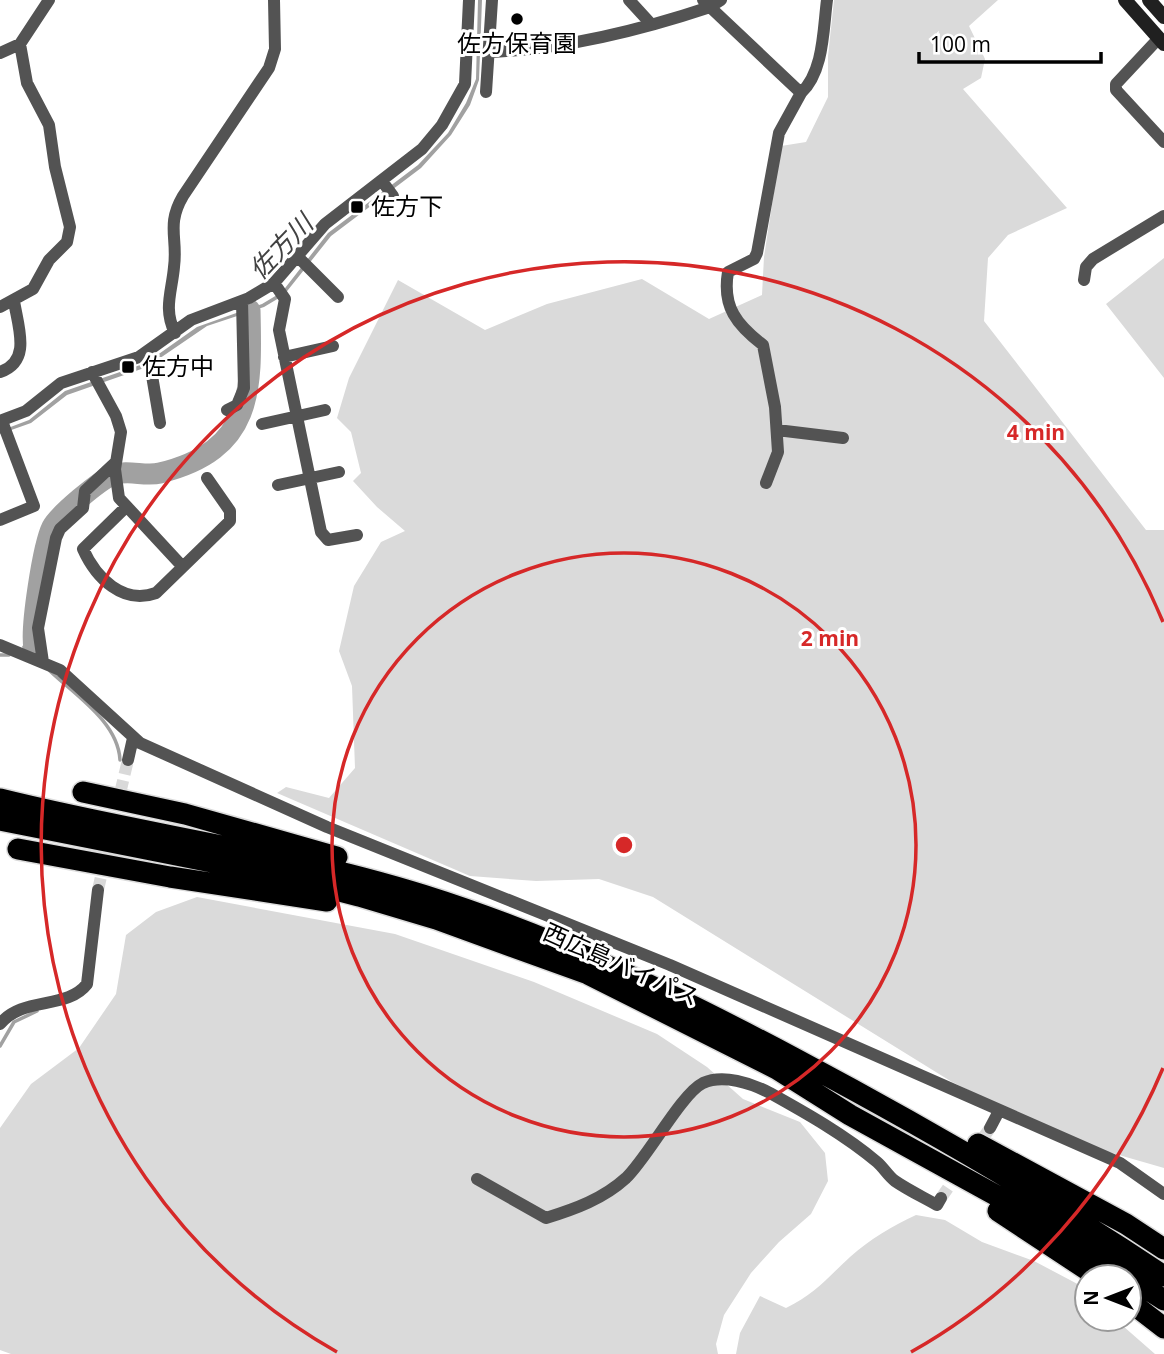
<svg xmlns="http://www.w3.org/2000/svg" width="1164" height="1354" font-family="'Open Sans','Noto Sans JP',sans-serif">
<rect width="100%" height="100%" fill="#fff"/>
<path fill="#dadada" d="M 834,0 L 998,0 L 969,26 L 985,59 L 981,78 L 963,89 L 1067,208 L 1008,235 L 988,258 L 984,321 L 1146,530 L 1164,530 L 1164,1168 L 1074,1142 L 952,1082 L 653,897 L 599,879 L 536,881 L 470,876 L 277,793 L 286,787 L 329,798 L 355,768 L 352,686 L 339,651 L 354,586 L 381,542 L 405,531 L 377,507 L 353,481 L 361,473 L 351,432 L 337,418 L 349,378 L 398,280 L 485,330 L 547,304 L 642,279 L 709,319 L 762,295 L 764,257 L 781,146 L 806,142 L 828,97 L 828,56 Z
M 1164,258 L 1164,378 L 1106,304 Z
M 197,897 L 395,934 L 534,982 L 657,1034 L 707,1067 L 743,1099 L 800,1122 L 825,1153 L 828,1181 L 811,1214 L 779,1242 L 751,1273 L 724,1315 L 716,1344 L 718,1354 L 11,1354 L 0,1350 L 0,1128 L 31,1084 L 79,1048 L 116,994 L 126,935 L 156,912 Z
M 916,1215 L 945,1220 L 982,1242 L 1034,1261 L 1087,1289 L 1087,1319 L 1115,1319 L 1155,1354 L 736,1354 L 740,1333 L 760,1296 L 786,1308 C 815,1294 827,1278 850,1257 C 870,1239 892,1226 916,1215 Z"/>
<path fill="#a1a1a1" d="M 478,0 L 482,0 L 479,80 L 470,105 L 451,135 L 421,168 L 331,236 L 284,295 L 264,307 L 207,326 L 147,367 L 67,395 L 31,423 L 0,434 L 0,431 L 29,420 L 65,391 L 146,363 L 197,327 L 262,304 L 282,292 L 328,233 L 418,165 L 448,133 L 466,103 L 476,79 Z"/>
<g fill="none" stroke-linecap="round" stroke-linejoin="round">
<path stroke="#a1a1a1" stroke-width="3.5" d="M 24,647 L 32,638
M 0,655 L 9,655
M 50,671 C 75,695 118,722 120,760
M 0,1046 L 14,1022 L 37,1011"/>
<path stroke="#a1a1a1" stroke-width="21" d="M 34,648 C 30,629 43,545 52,527 C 58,515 100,480 113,475 C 128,469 145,477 160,473 C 254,450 252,390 250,310"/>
<path stroke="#d9d9d9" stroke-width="12" stroke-dasharray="12 6" stroke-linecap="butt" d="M 112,827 L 128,760
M 98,890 L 105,859
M 941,1198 L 990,1128"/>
<g stroke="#dbdbdb" stroke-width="24">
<path id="highway" d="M 83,792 L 185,814 L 337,857
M 0,799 C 140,834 285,852 423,895 C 554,936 675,995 796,1059 C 922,1126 1045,1197 1164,1276
M 0,820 L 282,876 L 359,896 L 436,919 L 588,974 L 777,1069 L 850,1115 L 1028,1213 L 1164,1300
M 18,849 L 170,877 L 327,901
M 978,1144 L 1126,1224 L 1164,1249
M 998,1211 L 1098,1277
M 1129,1301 L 1164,1328"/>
</g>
<path stroke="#535353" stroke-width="12" d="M 629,0 L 651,24
M 703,0 L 710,7 L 721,0
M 1159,38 L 1116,84 L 1116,90 L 1164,142
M 490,52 C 565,49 638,31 710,7 L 801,93 L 779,133 L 757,253 L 754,259 L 728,272 C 722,307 737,325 763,345 L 775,407 L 778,452 L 766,483
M 0,53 L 20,44 L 49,0
M 486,92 L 492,0
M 801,93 C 824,71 823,30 827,0
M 382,181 L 393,196
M 298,257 L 338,297
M 1084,280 L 1086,267 L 1093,259 L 1164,216
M 274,283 L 285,299 L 279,330 L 321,532 L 328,540 L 357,535
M 0,307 L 33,289 L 49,260 L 67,242 L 70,227 L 55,167 L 49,125 L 27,83 L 20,44
M 175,333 C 163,309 172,291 174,267 C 178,238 166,225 183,196 L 269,68 L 275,49 L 274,0
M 148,352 L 160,423
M 284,357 L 333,346
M 0,372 C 32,361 18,327 14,301
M 92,372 L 116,416 L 121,432 L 115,469 L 119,498 L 182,566
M 227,410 L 237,405 L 244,388 L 242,301
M 0,421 L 26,411 L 61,383 L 139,357 L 191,320 L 249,298 L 274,283 L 325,224 L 422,149 L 442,125 L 465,84 L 469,0
M 262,424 L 325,410
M 777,430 L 843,438
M 278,485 L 339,472
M 126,507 L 83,549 C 96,578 123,605 156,593 L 230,521 L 230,511 L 207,478
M 0,520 L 34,506 L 2,421
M 0,645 L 60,670 L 140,743 L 327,827 L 670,965 L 1120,1163 L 1164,1194
M 43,662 L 38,628 L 56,538 L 60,529 L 83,508 L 85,491 L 115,463
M 128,760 L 133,738
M 0,1024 C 23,996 67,1010 87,984 L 98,890
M 990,1128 L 999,1111
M 477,1179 L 546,1218 C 575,1209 603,1199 626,1178 C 648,1157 681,1094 703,1083 C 723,1074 751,1083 770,1093 C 806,1113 845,1135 877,1162 C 884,1168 888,1176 895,1181 C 908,1190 923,1197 937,1205 L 941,1198"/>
<path stroke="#202020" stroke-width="14" d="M 1125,0 L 1164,44
M 1149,0 L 1164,17"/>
<use href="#highway" stroke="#000" stroke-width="21"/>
</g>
<g fill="none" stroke="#d62828" stroke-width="3.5">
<circle cx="624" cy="845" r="292"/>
<path d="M1163 1068A583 583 0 0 1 911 1352M337 1352A583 583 0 1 1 1163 622"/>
</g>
<g fill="#000" stroke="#fff" stroke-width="2.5">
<circle cx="517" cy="19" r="7"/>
<rect x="350" y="200" width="14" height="14" rx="3.5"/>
<rect x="121" y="360" width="14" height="14" rx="3.5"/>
</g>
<g text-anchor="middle" stroke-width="6" stroke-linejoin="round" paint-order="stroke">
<g font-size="24" fill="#000" stroke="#fff" text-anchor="start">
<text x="517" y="52" text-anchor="middle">佐方保育園</text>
<text x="371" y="215">佐方下</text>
<text x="142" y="375">佐方中</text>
</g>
<g font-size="24" fill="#000" stroke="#fff">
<text transform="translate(621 965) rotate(24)" y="8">西広島バイパス</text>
</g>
<g font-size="26" font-style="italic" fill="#424242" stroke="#fff">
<text transform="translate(281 247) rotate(-46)" y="9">佐方川</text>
</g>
</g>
<circle cx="624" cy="845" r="10" fill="#d62828" stroke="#fff" stroke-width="3.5"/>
<g font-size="21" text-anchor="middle" font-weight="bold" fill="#d62828" stroke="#fff" stroke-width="6" stroke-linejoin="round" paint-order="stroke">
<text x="1036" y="440">4 min</text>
<text x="830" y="646">2 min</text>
</g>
<g transform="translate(1108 1298) rotate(270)"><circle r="33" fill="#ffffff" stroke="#999999" stroke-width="2"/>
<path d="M0-5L12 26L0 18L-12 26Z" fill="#000000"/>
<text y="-10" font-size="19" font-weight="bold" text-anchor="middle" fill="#000000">N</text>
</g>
<path d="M919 52v10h182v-10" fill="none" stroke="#000000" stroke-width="3.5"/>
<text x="930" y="52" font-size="21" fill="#000000" stroke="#ffffff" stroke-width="5" paint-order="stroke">100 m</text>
</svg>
